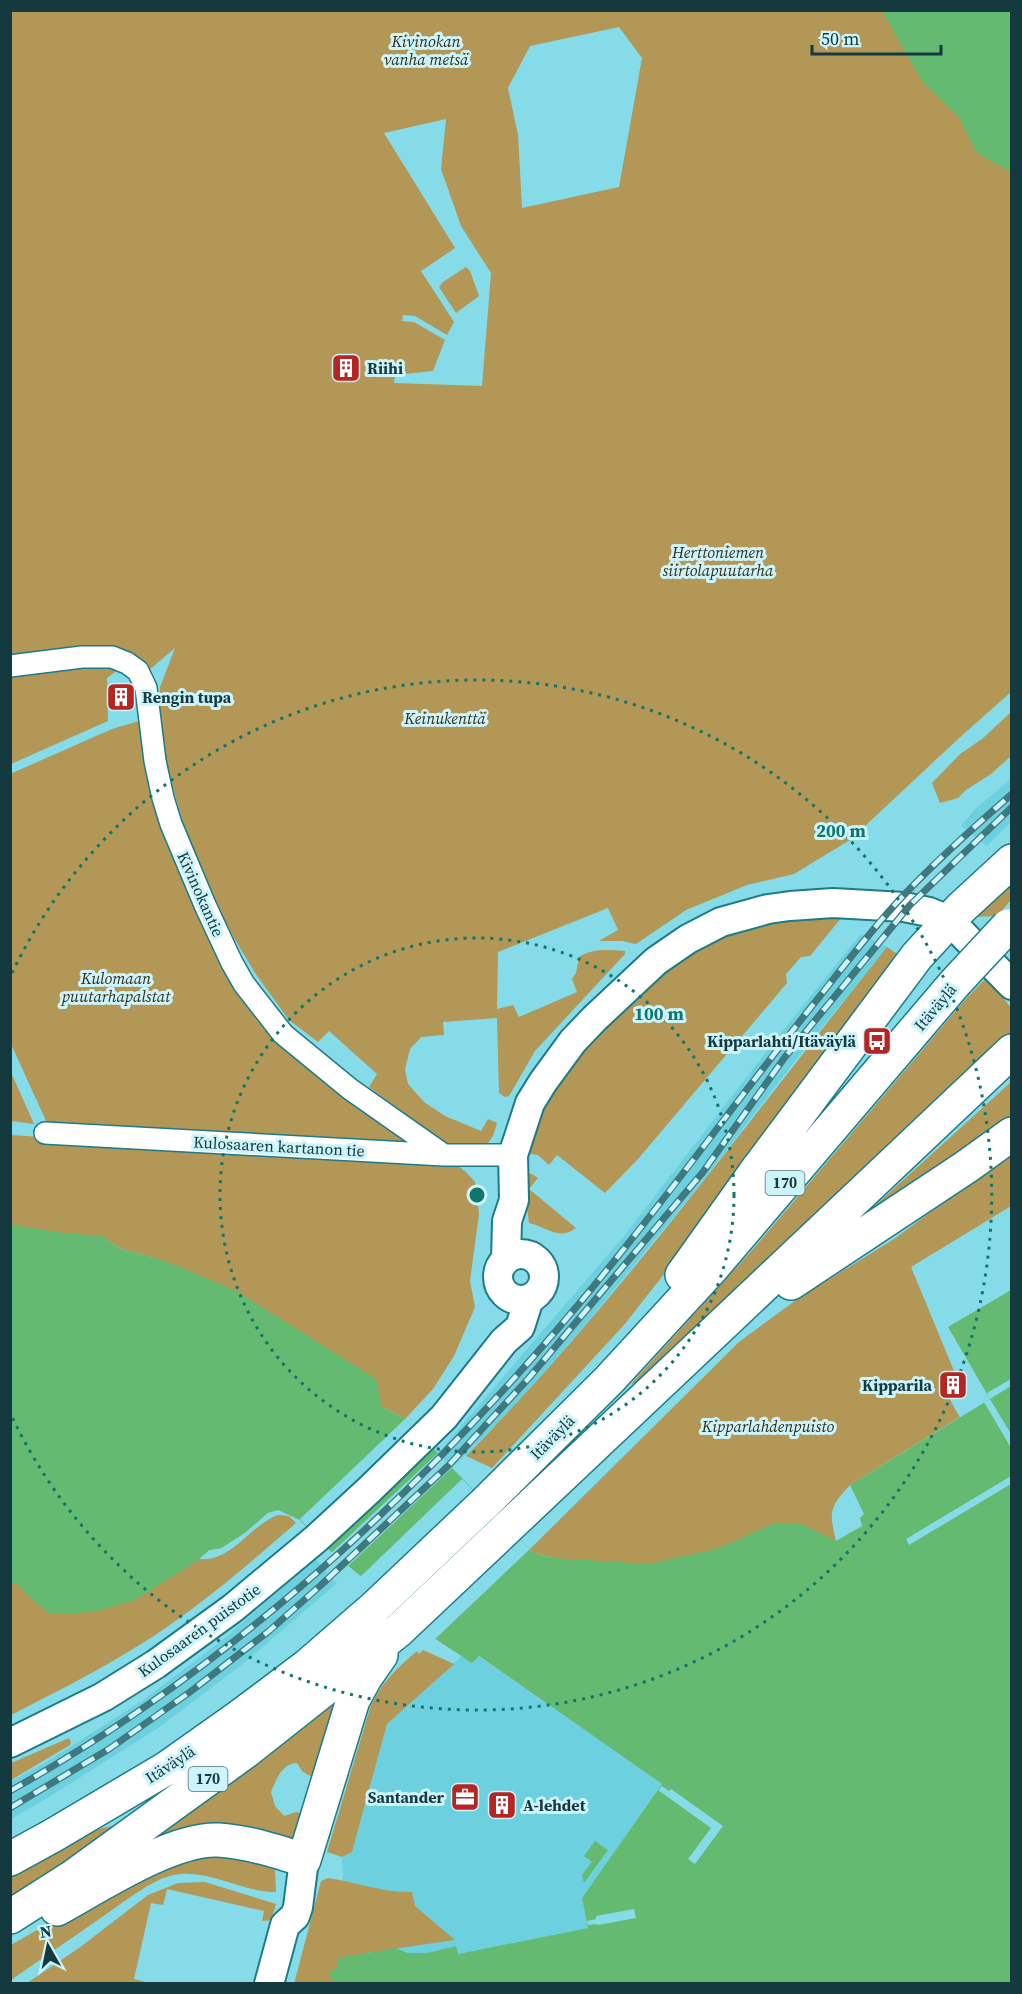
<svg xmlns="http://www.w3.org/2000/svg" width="1022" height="1994" font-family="'Source Serif 4',serif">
<rect width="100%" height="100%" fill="#85dbe7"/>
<path fill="#6dd0de" d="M 1011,779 L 1011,822 L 987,846 L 961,826 L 975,809 Z
M 861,934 L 887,947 L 798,1057 L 702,1182 L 581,1330 L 511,1410 L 452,1468 L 438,1453 L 624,1236 L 780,1034 Z
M 315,1559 L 337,1583 L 244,1663 L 158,1728 L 49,1797 L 11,1819 L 11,1781 L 40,1766 L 142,1701 L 226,1637 Z
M 462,1656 L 472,1663 L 478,1656 L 662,1784 L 582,1898 L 588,1928 L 458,1954 L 437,1950 L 428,1953 L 408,1953 L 396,1948 L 347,1957 L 342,1857 L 352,1852 L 387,1724 Z"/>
<path fill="#b29757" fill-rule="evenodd" d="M 11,11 L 1011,11 L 1011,692 L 958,739 L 850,840 L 794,874 L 747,885 L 686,910 L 636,944 L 622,941 L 599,941 L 618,930 L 608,908 L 498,952 L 497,1009 L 513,1005 L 519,1017 L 577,992 L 572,979 L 576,973 L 579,957 C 593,948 609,950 625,951 L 625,954 L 535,1051 L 509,1096 L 505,1097 L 499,1093 L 497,1018 L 443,1022 L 444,1035 L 421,1037 L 410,1049 L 405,1069 L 408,1084 L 424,1102 L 445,1116 L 481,1131 L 488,1119 L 497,1123 L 493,1136 L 488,1143 L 476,1146 L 449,1147 L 369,1087 L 377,1074 L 329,1031 L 318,1042 L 289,1020 L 255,973 L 227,926 L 185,829 L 164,757 L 159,718 L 160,687 L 175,648 L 149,670 L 136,657 L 107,678 L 108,721 L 11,764 ZM 619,27 L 642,58 L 619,187 L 522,208 L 518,135 L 508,88 L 530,46 ZM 446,119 L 441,169 L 461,226 L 491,273 L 482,386 L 394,383 L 395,375 L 433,371 L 445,340 L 414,322 L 402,321 L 403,315 L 415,316 L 447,335 L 454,322 L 421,271 L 455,248 L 384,133 Z
M 466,267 L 470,271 L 479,296 L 456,313 L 439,287 L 443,282 Z
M 1011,712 L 1011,756 L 991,774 L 966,790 L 958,798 L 940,803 L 932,783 L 960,754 L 982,739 Z
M 139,721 L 142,724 L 166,836 L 226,974 L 248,1008 L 352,1098 L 425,1151 L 47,1123 L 11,1044 L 10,774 L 112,729 Z
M 1011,870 L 1011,900 L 997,916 L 976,917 L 973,911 Z
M 813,915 L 842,917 L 810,956 L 801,957 L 786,974 L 787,983 L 638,1159 L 605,1193 L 557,1155 L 549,1165 L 538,1155 L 523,1153 L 532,1123 L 577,1054 L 631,1001 L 675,964 L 703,945 L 731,931 L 774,921 Z
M 887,947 L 897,954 L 862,1011 L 730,1190 L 624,1325 L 492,1468 L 466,1456 C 620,1300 750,1118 887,947 Z
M 987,977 L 1011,1008 L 1011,1032 L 635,1386 L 632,1383 L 755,1247 L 964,1001 Z
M 10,1070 L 34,1124 L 11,1121 Z
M 1011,1082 L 1011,1125 L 856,1223 Z
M 11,1135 L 457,1165 L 467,1173 L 475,1182 L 479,1214 L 470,1281 L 475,1307 L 454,1356 L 433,1389 L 405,1419 L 382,1407 L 156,1258 L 121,1249 L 101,1236 L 11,1250 Z
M 1011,1153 L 1011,1206 L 911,1267 L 954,1371 L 940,1378 C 947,1391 952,1406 960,1417 L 850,1485 C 829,1508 829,1511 836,1541 L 779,1589 L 553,1558 L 534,1553 L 530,1549 L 739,1342 L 796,1300 L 894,1239 Z
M 522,1172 L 532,1174 L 538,1178 L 529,1189 L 576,1228 C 559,1241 547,1227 529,1223 Z
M 278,1515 L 289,1516 L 296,1523 C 243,1569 189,1616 128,1652 C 90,1675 50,1695 11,1715 L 11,1584 L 246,1532 L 221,1548 L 209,1550 L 199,1559 C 231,1563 250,1525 278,1515 Z
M 423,1650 L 454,1664 L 387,1724 L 352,1852 L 342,1857 L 327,1852 L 371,1705 C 382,1682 398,1667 417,1651 L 419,1654 Z
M 343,1692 L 314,1777 L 308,1775 L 302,1771 L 297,1763 C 282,1763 276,1780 271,1792 L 275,1806 L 284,1816 L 296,1812 L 307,1815 L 294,1846 L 138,1844 Z
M 69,1738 L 71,1742 L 70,1745 L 11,1780 L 11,1763 Z
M 117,1825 L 11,1897 L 11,1875 L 89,1831 Z
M 198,1849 L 271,1863 L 275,1871 L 276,1892 C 243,1892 214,1872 181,1874 C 156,1875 126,1901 105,1915 C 74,1937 42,1958 11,1980 L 11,1945 L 100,1894 Z
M 328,1878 C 357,1882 382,1893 412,1892 L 415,1906 L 455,1940 L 365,1953 L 373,1983 L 294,1984 L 321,1881 Z
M 205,1882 L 276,1904 L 271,1920 L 262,1921 L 264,1911 L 167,1889 L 163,1905 L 151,1903 L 134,1979 L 150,1983 L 27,1983 L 79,1948 L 148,1895 L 178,1883 Z"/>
<path fill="#63ba70" d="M 882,11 L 1011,11 L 1011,172 L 977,153 L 958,116 L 923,83 Z
M 10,1224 L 63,1233 L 101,1236 L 121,1249 L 156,1258 L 175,1265 L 236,1291 L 376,1379 L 382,1407 L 405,1419 L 534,1553 L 553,1558 L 649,1564 L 719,1548 L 775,1523 L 799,1523 L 836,1541 L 862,1526 L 860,1518 L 864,1514 L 850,1485 L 990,1399 L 948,1327 L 1011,1290 L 1011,1983 L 336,1983 L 330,1976 L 330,1972 L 337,1968 L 337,1958 L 396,1948 L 408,1953 L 427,1953 L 456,1946 L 458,1954 L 588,1928 L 582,1898 L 662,1784 L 479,1656 L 472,1663 L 437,1640 L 327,1548 L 300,1520 L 278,1510 L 268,1513 L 246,1532 L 221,1548 L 209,1550 L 198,1560 L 135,1600 L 93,1612 L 50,1614 L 29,1597 L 17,1584 L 11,1584 Z
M 595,1841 L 608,1850 L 584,1883 L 582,1875 L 592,1862 L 584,1856 Z"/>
<path fill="#85dbe7" d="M 1011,1379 L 1011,1386 L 990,1399 L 1011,1434 L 1011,1448 L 984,1402 L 990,1399 L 987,1393 Z
M 405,1419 L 432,1448 L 327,1548 L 300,1519 Z
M 438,1453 L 452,1468 L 346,1568 L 330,1554 Z
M 1011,1476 L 1011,1484 L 909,1545 L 906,1539 Z
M 462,1479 L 530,1549 L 433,1641 L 359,1578 Z
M 662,1786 L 669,1791 L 671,1789 L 723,1826 L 695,1864 L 688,1859 L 711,1828 L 658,1790 Z
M 634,1909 L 636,1918 L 598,1925 L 597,1924 L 588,1925 L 587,1921 L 596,1919 L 596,1916 Z"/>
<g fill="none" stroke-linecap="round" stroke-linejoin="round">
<g stroke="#1c7c88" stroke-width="24">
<path id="minor" d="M 10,666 L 82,657 L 112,657 L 127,663 L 138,671 L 146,688 L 155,761 L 163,798 L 171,824 L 205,905 L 232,963 L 244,984 L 283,1034 L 350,1089 L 444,1155
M 45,1133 L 444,1155 L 513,1155"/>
</g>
<g stroke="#1c7c88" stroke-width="32">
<path id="secondary" d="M498 1277a23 23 0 1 1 46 0a23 23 0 1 1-46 0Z
M 506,1260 L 507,1221 L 514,1200 L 513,1155 L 530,1103 L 543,1082 L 573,1041 L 594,1019 L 656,961 L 688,939 L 721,922 L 768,909 L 790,906 L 833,903 L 904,907 L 929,912 L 949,920 L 1012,985
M 10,1743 L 103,1697 L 156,1664 L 233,1608 L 317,1538 L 369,1490 L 444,1417 L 504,1341 L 520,1327 L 529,1299
M 269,1984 L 285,1925 L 295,1916 L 298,1907 L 304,1860"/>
</g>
<g stroke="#1c7c88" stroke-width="36">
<path id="trunk" d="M 682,1275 L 754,1174 L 917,956 L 961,908 L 1012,861
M 791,1283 L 966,1167 L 1012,1134
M 10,1859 L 52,1836 L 167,1768 L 239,1717 L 307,1666 L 375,1607 L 486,1502 L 609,1380 L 712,1268 L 955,983
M 57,1909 C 99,1886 172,1838 218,1840 C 248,1842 276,1851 304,1860 L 353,1700 L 365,1678 L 381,1655
M 10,1917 L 71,1878 L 245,1752 L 398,1631 L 1012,1051"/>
</g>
<use href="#minor" stroke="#fff" stroke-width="21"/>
<use href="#secondary" stroke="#fff" stroke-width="28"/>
<use href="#trunk" stroke="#fff" stroke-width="33"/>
<g stroke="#407880" stroke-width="7">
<path id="rail" d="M 10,1791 C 248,1658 454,1462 623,1250 C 689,1168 750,1083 816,1001 C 844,966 871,930 902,897 C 937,860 974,827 1012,794
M 10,1808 L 109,1749 L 190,1692 L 269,1631 L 320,1586 L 449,1465 L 528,1379 L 703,1172 L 785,1057 L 910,905 L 1012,807"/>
</g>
<use href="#rail" stroke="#ccf4fa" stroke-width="4.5" stroke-dasharray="14" stroke-linecap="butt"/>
<g stroke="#1c7c88" stroke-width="36" stroke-linecap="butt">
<path id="trunk-bridge" d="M 955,983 L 1008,926"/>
</g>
<use href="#trunk-bridge" stroke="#fff" stroke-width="33"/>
</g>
<g fill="none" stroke="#0f766e" stroke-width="3" stroke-dasharray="3 6">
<circle cx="477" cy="1195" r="257"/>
<path d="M12 973A515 515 0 1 1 12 1417"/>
</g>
<defs>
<g id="building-square" transform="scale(1.5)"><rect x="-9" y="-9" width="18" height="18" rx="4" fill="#b42523" stroke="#ccf4fa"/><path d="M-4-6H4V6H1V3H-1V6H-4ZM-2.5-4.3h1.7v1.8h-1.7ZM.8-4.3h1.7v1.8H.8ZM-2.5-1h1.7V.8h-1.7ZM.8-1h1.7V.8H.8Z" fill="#fff"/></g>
<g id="bus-square" transform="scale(1.5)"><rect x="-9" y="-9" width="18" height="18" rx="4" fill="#b42523" stroke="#ccf4fa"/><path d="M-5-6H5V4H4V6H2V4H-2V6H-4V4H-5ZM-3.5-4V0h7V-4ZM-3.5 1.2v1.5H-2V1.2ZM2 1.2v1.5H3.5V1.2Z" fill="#fff"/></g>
<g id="office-square" transform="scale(1.5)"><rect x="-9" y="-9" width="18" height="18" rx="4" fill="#b42523" stroke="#ccf4fa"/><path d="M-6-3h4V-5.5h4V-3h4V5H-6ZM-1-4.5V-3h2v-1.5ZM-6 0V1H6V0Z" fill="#fff"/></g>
</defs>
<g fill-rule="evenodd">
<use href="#building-square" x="346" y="368"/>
<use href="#building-square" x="121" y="697"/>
<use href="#bus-square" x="877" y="1041"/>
<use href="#building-square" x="953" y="1385"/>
<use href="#office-square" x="465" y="1797"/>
<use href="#building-square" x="502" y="1805"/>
</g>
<g text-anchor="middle" stroke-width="6" stroke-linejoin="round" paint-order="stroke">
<g fill="#ccf4fa" stroke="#4b7176" stroke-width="1.5">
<rect x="765.5" y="1171" width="39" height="24" rx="4.5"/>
<rect x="188.5" y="1767" width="39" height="24" rx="4.5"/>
</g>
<g font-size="15" font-weight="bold" fill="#14393e">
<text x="785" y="1188">170</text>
<text x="208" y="1784">170</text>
</g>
<g font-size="16" font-style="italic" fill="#362e1b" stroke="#ccf4fa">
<text x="426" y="47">Kivinokan<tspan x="426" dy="18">vanha metsä</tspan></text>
<text x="718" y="558">Herttoniemen<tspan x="718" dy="18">siirtolapuutarha</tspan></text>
<text x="445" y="724">Keinukenttä</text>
<text x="116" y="984">Kulomaan<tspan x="116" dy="18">puutarhapalstat</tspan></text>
<text x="768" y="1432">Kipparlahdenpuisto</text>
</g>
<g font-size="16" font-weight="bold" fill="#14393e" stroke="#ccf4fa" text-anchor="start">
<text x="367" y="374">Riihi</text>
<text x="142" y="703">Rengin tupa</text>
<text x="856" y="1047" text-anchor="end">Kipparlahti/Itäväylä</text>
<text x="932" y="1391" text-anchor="end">Kipparila</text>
<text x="444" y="1803" text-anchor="end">Santander</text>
<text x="523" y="1811">A-lehdet</text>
</g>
<g font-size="16" fill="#14393e" stroke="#ccf4fa">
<text transform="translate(201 894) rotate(66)" y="6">Kivinokantie</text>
<text transform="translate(935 1007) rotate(-50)" y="6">Itäväylä</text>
<text transform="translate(279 1146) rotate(3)" y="6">Kulosaaren kartanon tie</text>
<text transform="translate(552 1437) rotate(-45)" y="6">Itäväylä</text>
<text transform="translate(199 1630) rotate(-36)" y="6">Kulosaaren puistotie</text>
<text transform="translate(170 1764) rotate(-33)" y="6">Itäväylä</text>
</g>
</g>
<circle cx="477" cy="1195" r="9" fill="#0f766e" stroke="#ccf4fa" stroke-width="3"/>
<g font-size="18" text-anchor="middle" font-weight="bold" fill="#0f766e" stroke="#ccf4fa" stroke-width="6" stroke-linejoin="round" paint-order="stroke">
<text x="841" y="837">200 m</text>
<text x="659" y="1020">100 m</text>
</g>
<rect width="1022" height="1994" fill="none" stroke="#14393e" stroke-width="24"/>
<g transform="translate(48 1946) rotate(351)" stroke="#ccf4fa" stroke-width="4.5" paint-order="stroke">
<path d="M0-4.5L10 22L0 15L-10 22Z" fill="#14393e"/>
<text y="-9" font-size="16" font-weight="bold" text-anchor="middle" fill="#14393e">N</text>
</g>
<path d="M812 45v9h129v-9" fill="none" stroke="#14393e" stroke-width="3"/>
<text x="821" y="45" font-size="18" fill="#14393e" stroke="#ccf4fa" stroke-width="4.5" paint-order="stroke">50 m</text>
</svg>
